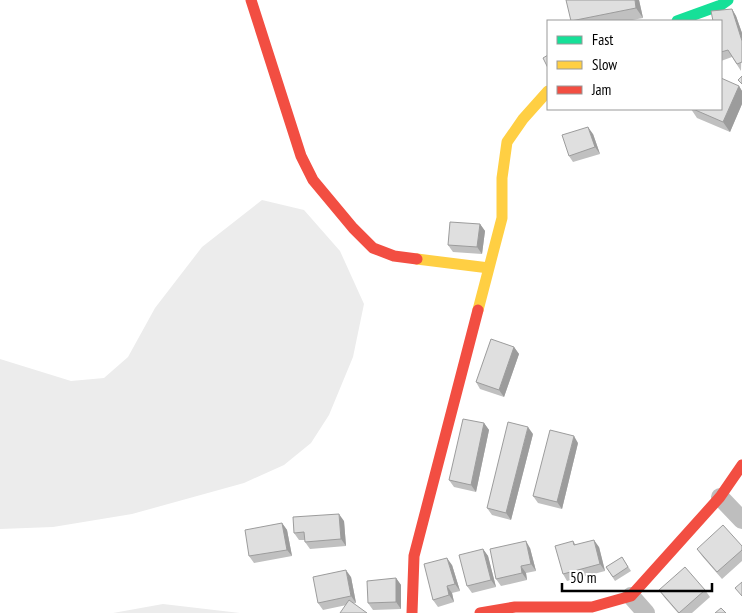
<svg xmlns="http://www.w3.org/2000/svg" width="742" height="613" font-family="'PT Sans Narrow',sans-serif">
<rect width="100%" height="100%" fill="#fff"/>
<path fill="#ececec" d="M 262,200 L 304,210 L 340,251 L 364,304 L 353,357 L 329,415 L 311,443 L 284,465 L 244,483 L 132,514 L 53,527 L 0,529 L 0,359 L 71,381 L 104,378 L 128,357 L 155,308 L 202,247 Z
M 163,604 L 240,613 L 113,613 Z"/>
<g fill="none" stroke-linecap="round" stroke-linejoin="round">
<path stroke="#bebebe" stroke-width="18" d="M 720,497 L 742,520
M 631,596 L 646,613"/>
<path stroke="#16e098" stroke-width="11" d="M 677,21 L 721,5 L 728,0"/>
<path stroke="#ffcf43" stroke-width="11" d="M 417,259 L 489,268
M 478,310 L 502,218 L 502,178 L 507,142 L 523,119 L 548,91"/>
<path stroke="#f24e42" stroke-width="11" d="M 251,0 L 301,156 L 313,180 L 353,228 L 373,248 L 394,256 L 417,259
M 412,613 L 414,556 L 478,310
M 480,613 L 515,607 L 592,607 L 631,596 L 720,497 L 742,465"/>
</g>
<path fill="#c0c0c0" d="M 639,0 L 643,18 L 627,21 L 571,21 Z
M 732,9 L 736,16 L 742,33 L 741,71 L 732,57 L 721,61 L 721,21 Z
M 739,86 L 742,91 L 742,104 L 730,132 L 697,118 L 691,109 L 721,109 Z
M 593,134 L 600,154 L 573,162 L 569,156 Z
M 480,224 L 485,231 L 482,254 L 453,252 L 448,245 Z
M 514,347 L 519,354 L 504,397 L 480,389 L 476,382 Z
M 484,423 L 489,430 L 476,492 L 454,487 L 449,480 Z
M 533,434 L 511,520 L 492,515 L 487,508 Z
M 578,443 L 562,509 L 538,503 L 533,496 Z
M 344,521 L 346,546 L 310,549 L 305,542 L 305,540 L 299,540 L 294,533 Z
M 282,523 L 287,530 L 292,556 L 254,563 L 249,556 Z
M 573,541 L 576,545 L 599,547 L 605,571 L 567,581 L 563,574 Z
M 742,546 L 742,561 L 722,579 L 702,556 L 697,549 Z
M 530,548 L 536,571 L 526,573 L 527,580 L 501,586 L 496,579 Z
M 483,549 L 488,556 L 496,587 L 472,593 L 467,586 Z
M 622,557 L 631,571 L 615,581 L 606,567 Z
M 452,565 L 460,591 L 452,593 L 454,602 L 438,607 L 433,600 Z
M 351,577 L 356,603 L 323,610 L 318,603 Z
M 396,578 L 401,585 L 401,609 L 373,610 L 368,603 Z
M 659,590 L 705,590 L 710,597 L 692,613 L 678,613 L 664,597 Z"/>
<path fill="#9c9c9c" d="M 635,0 L 639,0 L 643,18 L 636,8 Z
M 732,9 L 736,16 L 742,33 L 742,41 Z
M 739,86 L 742,91 L 742,104 L 730,132 L 723,122 Z
M 588,127 L 593,134 L 600,154 L 595,147 Z
M 480,224 L 485,231 L 482,254 L 477,247 Z
M 514,347 L 519,354 L 504,397 L 499,390 Z
M 484,423 L 489,430 L 476,492 L 471,485 Z
M 528,427 L 533,434 L 511,520 L 506,513 Z
M 574,436 L 578,443 L 562,509 L 557,502 Z
M 339,514 L 344,521 L 346,546 L 341,539 Z
M 282,523 L 287,530 L 292,556 L 287,550 Z
M 594,540 L 599,547 L 605,571 L 600,564 Z
M 526,541 L 530,548 L 536,571 L 531,564 Z
M 483,549 L 488,556 L 496,587 L 491,580 Z
M 447,558 L 452,565 L 460,591 L 455,584 Z
M 521,566 L 526,573 L 527,580 L 522,573 Z
M 346,570 L 351,577 L 356,603 L 351,596 Z
M 396,578 L 401,585 L 401,609 L 396,602 Z
M 447,586 L 452,593 L 454,602 L 449,595 Z"/>
<path fill="#dfdfdf" stroke="#9c9c9c" d="M 566,0 L 635,0 L 636,8 L 571,21 Z
M 732,9 L 742,41 L 742,62 L 737,64 L 728,50 L 721,52 L 721,21 L 713,21 L 711,11 Z
M 548,55 L 548,68 L 543,58 Z
M 742,76 L 742,84 L 738,80 Z
M 721,78 L 739,86 L 723,122 L 693,109 L 721,109 Z
M 588,127 L 595,147 L 569,156 L 562,135 Z
M 450,222 L 480,224 L 477,247 L 448,245 Z
M 491,339 L 514,347 L 499,390 L 476,382 Z
M 463,419 L 484,423 L 471,485 L 449,480 Z
M 508,422 L 528,427 L 506,513 L 487,508 Z
M 550,430 L 574,436 L 557,502 L 533,496 Z
M 339,514 L 341,539 L 305,542 L 304,532 L 294,533 L 293,517 Z
M 282,523 L 287,550 L 249,556 L 245,530 Z
M 723,525 L 742,546 L 742,550 L 717,572 L 697,549 Z
M 594,540 L 600,564 L 563,574 L 555,546 L 573,541 L 574,545 Z
M 526,541 L 531,564 L 521,566 L 522,573 L 496,579 L 490,549 Z
M 483,549 L 491,580 L 467,586 L 459,555 Z
M 622,557 L 628,567 L 613,577 L 606,567 Z
M 447,558 L 455,584 L 447,586 L 449,595 L 433,600 L 424,564 Z
M 685,567 L 705,590 L 679,613 L 659,590 Z
M 346,570 L 351,596 L 318,603 L 313,577 Z
M 396,578 L 396,602 L 368,603 L 367,581 Z
M 742,582 L 742,596 L 735,588 Z
M 349,600 L 367,613 L 340,613 Z
M 721,608 L 726,613 L 715,613 Z"/>
<rect x="547" y="20" width="175" height="90" fill="#ffffff" stroke="#999999"/>
<rect x="557" y="36" width="25" height="8" fill="#16e098" stroke="#999999"/>
<text x="592" y="45" font-size="15" fill="#000000">Fast</text>
<rect x="557" y="61" width="25" height="8" fill="#ffcf43" stroke="#999999"/>
<text x="592" y="70" font-size="15" fill="#000000">Slow</text>
<rect x="557" y="86" width="25" height="8" fill="#f24e42" stroke="#999999"/>
<text x="592" y="95" font-size="15" fill="#000000">Jam</text>
<path d="M562 583v8h150v-8" fill="none" stroke="#000000" stroke-width="2.5"/>
<text x="570" y="583" font-size="15" fill="#000000" stroke="#ffffff" stroke-width="4" paint-order="stroke">50 m</text>
</svg>
